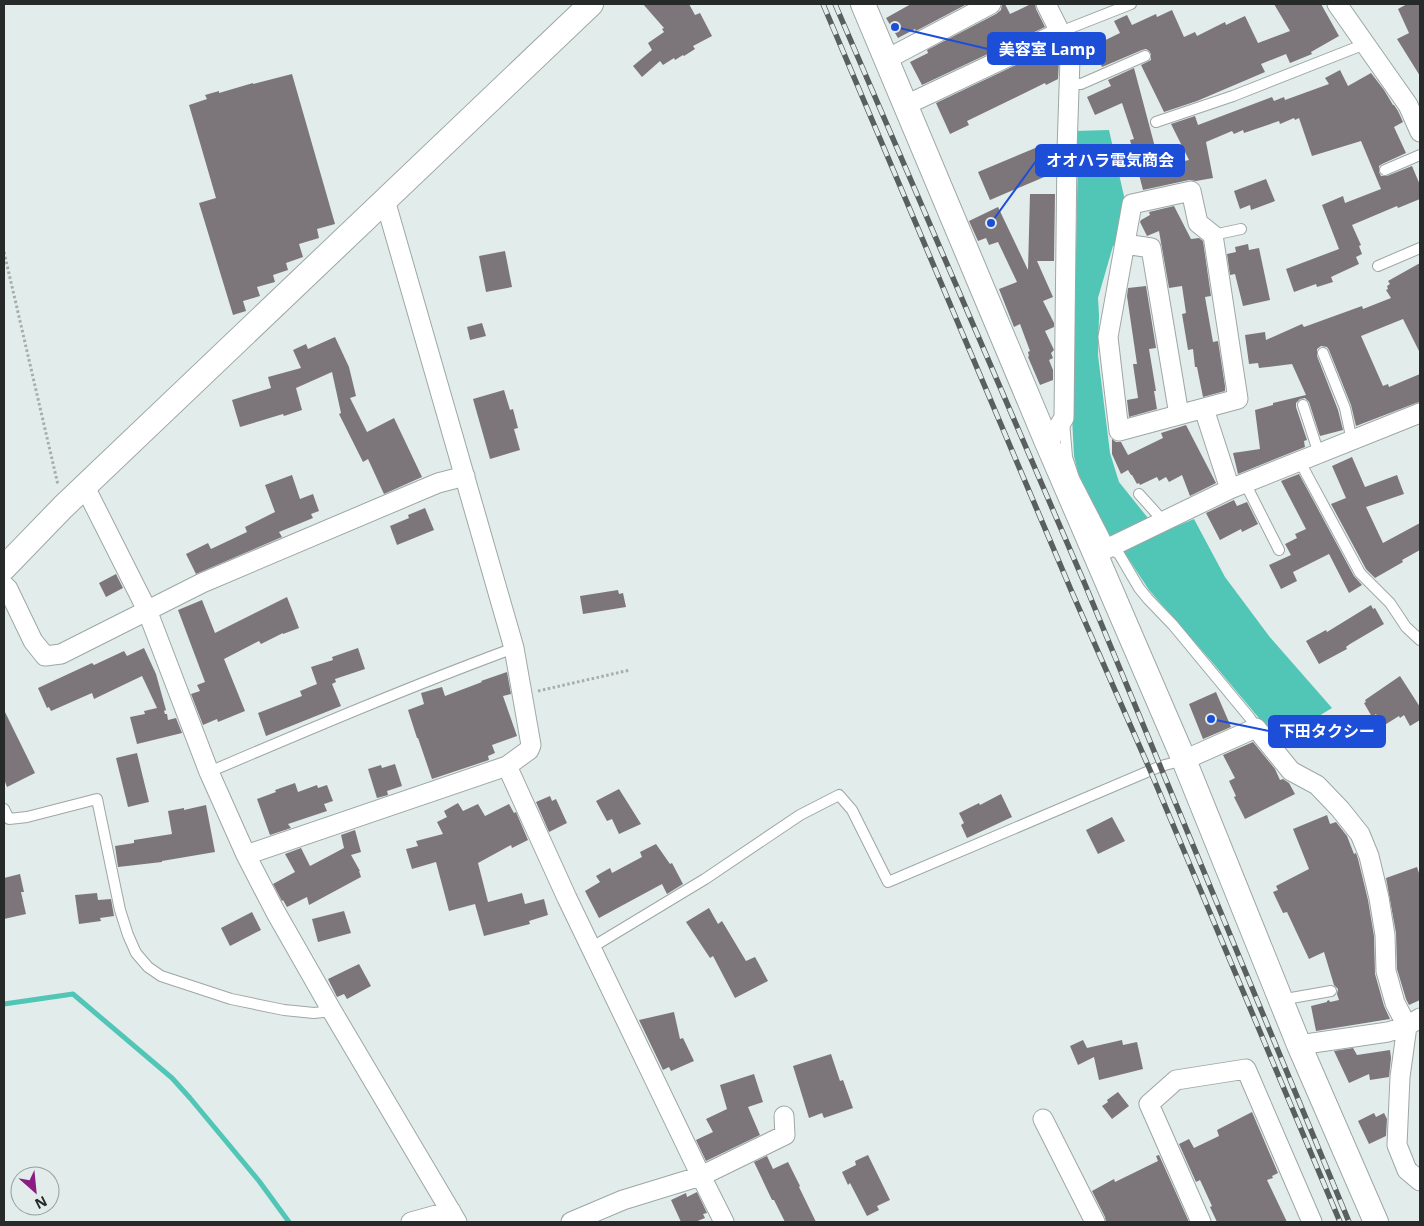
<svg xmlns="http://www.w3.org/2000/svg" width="1424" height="1226" font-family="'Open Sans','Noto Sans JP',sans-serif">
<rect width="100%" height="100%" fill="#e2ecea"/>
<path fill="#52c6b6" d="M 1109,130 L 1126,205 L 1117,244 L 1113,246 L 1098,298 L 1099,315 L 1098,355 L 1110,453 L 1119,482 L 1160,533 L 1194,519 L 1225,577 L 1269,636 L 1332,708 L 1278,741 L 1212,662 L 1149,590 L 1124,552 L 1108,535 L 1078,473 L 1074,456 L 1070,378 L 1075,298 L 1078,152 L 1073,150 L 1074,131 Z"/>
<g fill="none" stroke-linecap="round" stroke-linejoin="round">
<path stroke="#52c6b6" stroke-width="5" d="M 4,1004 L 73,994 L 172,1078 L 190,1098 L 259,1181 L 289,1222"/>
</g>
<path fill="#7c767b" d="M 643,4 L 689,4 L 695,15 L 700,13 L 712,36 L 693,46 L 695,49 L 684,56 L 683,55 L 675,60 L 674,58 L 663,65 L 660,61 L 642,77 L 633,66 L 652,50 L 648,43 L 664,32 L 662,29 L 664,28 Z
M 911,4 L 967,4 L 916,31 L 915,29 L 898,38 L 886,18 Z
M 1002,4 L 1005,4 L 1010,14 L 1031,4 L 1035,4 L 1036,9 L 1045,27 L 922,85 L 910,62 L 928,53 L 927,50 L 996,14 L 1001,10 Z
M 1274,4 L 1321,4 L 1339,36 L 1311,52 L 1312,54 L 1290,63 L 1286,54 L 1261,64 L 1265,72 L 1197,101 L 1164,112 L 1141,65 L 1151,60 L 1151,54 L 1149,51 L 1146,49 L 1142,50 L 1102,67 L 1093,46 L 1120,33 L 1114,21 L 1127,15 L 1132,25 L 1156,14 L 1157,17 L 1172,10 L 1184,37 L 1195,32 L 1197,36 L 1225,22 L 1226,25 L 1245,16 L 1258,43 L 1290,31 Z
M 1407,4 L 1420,4 L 1420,76 L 1397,39 L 1409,33 L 1398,9 Z
M 1054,47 L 1059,61 L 1058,79 L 1046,85 L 1045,83 L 967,121 L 969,125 L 950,134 L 936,103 Z
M 1134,68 L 1160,166 L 1189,160 L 1171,124 L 1195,116 L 1198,125 L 1272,97 L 1274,101 L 1284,97 L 1285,100 L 1329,84 L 1325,78 L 1340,70 L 1348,86 L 1371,73 L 1384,90 L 1393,105 L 1394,105 L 1398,111 L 1403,122 L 1394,127 L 1406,153 L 1382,164 L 1379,166 L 1379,172 L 1381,176 L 1387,176 L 1412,166 L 1420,185 L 1420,199 L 1398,208 L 1397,206 L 1352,225 L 1361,245 L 1359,246 L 1362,254 L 1356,257 L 1359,264 L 1331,277 L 1333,282 L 1317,287 L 1316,284 L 1294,292 L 1286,269 L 1339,249 L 1322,205 L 1343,196 L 1345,203 L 1381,189 L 1361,141 L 1312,156 L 1299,118 L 1295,120 L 1294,118 L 1280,124 L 1279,121 L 1244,133 L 1243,130 L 1234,134 L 1232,131 L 1206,142 L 1213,178 L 1196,181 L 1189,180 L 1143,190 L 1130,140 L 1134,139 L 1122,103 L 1095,115 L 1087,97 L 1111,86 L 1108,80 Z
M 292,74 L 335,224 L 317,229 L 319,238 L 299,244 L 303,257 L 286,263 L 288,270 L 273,275 L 275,282 L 257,287 L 260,296 L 243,301 L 246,311 L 233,315 L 199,203 L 216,198 L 189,105 L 207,99 L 205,95 L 219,91 L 219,93 L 253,83 L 253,84 Z
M 1045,144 L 1056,169 L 1056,172 L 990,200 L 978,172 Z
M 1266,179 L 1275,201 L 1251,210 L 1250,205 L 1240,209 L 1234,191 Z
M 1030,194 L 1055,194 L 1054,261 L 1037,261 L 1053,297 L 1043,301 L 1054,323 L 1054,327 L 1045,331 L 1054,350 L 1051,353 L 1053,358 L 1049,360 L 1053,370 L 1053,380 L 1040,385 L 1028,357 L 1029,356 L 1028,352 L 1030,351 L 1020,324 L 1014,327 L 999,289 L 1017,282 L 998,242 L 989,245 L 986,238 L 978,241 L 969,221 L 998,207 L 1028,270 Z
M 1174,206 L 1191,239 L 1199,238 L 1203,241 L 1211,296 L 1205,297 L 1213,342 L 1218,341 L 1225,386 L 1225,391 L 1203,397 L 1197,367 L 1195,367 L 1193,349 L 1188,350 L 1182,314 L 1186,313 L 1182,286 L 1169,288 L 1159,231 L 1147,236 L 1140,222 L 1141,220 L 1150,215 L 1149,212 Z
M 1248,244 L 1249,250 L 1259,248 L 1270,300 L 1243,306 L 1235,274 L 1230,275 L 1227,254 L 1236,252 L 1235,247 Z
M 505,251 L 512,287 L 486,292 L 479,256 Z
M 1420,263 L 1420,353 L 1403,319 L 1361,336 L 1383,386 L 1388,384 L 1389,387 L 1420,374 L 1420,402 L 1416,403 L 1356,426 L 1351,405 L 1329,350 L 1327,347 L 1321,346 L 1317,349 L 1317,356 L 1338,410 L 1343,430 L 1320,436 L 1309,402 L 1305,398 L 1300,399 L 1296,403 L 1296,407 L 1307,440 L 1304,441 L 1305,447 L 1238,474 L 1233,453 L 1260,449 L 1255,410 L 1273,405 L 1273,403 L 1306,395 L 1292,364 L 1259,368 L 1258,363 L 1249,364 L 1245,335 L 1265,332 L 1266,340 L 1302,324 L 1304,327 L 1362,306 L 1363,309 L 1391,298 L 1386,290 L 1388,289 L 1387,286 L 1390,284 L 1388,281 Z
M 1146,286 L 1156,348 L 1149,349 L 1156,391 L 1154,391 L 1157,409 L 1129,417 L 1127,400 L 1138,398 L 1133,364 L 1137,364 L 1127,296 L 1128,288 Z
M 482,323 L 486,336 L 470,340 L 467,327 Z
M 335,337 L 349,367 L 356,396 L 350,398 L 367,432 L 394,418 L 422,477 L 384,494 L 368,459 L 363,462 L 339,414 L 341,413 L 332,372 L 296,388 L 302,410 L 284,416 L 283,414 L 240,427 L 232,400 L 271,388 L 268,377 L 301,368 L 293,350 L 306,344 L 308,349 Z
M 504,390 L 510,410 L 513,409 L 518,428 L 514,429 L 520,450 L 490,459 L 473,399 Z
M 1186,425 L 1216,483 L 1190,496 L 1182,475 L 1169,482 L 1166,477 L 1159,481 L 1157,477 L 1140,485 L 1139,483 L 1137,484 L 1132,475 L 1131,475 L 1128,470 L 1121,474 L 1112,454 L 1112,439 L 1116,442 L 1121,442 L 1128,455 L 1163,438 L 1161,433 Z
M 1352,457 L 1365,487 L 1397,475 L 1404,494 L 1366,507 L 1383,543 L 1420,523 L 1420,550 L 1402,560 L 1403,562 L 1375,578 L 1366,569 L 1331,504 L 1346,498 L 1332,466 Z
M 1299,474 L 1354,576 L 1362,585 L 1349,593 L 1329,554 L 1293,572 L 1297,581 L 1281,589 L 1269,565 L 1291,555 L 1285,544 L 1297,538 L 1295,534 L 1306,529 L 1281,481 Z
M 292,475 L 300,499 L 313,494 L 319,511 L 311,514 L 313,518 L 279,532 L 282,537 L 196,574 L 186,554 L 208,543 L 211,549 L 247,532 L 245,527 L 275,512 L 265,485 Z
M 1234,500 L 1237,506 L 1247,502 L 1258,524 L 1242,532 L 1241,529 L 1220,540 L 1206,513 Z
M 425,508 L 434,530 L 397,545 L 390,526 L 409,518 L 408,515 Z
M 116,574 L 123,588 L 106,597 L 99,583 Z
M 618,590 L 619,594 L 623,593 L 626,607 L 583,614 L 580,596 Z
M 287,597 L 299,628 L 283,634 L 283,633 L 261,644 L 259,641 L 224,659 L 245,711 L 218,722 L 217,719 L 203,725 L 191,694 L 200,691 L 197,685 L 205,682 L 178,610 L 202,600 L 215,633 Z
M 1371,605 L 1373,609 L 1375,608 L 1384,624 L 1350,644 L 1346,647 L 1347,649 L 1319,664 L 1306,641 L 1326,630 L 1327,632 Z
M 144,648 L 156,674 L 166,710 L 164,711 L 165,714 L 167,714 L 168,720 L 176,718 L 182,733 L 137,744 L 130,717 L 145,714 L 144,711 L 157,708 L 142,676 L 94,699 L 92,693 L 51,711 L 49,707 L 47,708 L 38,688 L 92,663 L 94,665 L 124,651 L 127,656 Z
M 358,648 L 365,669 L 335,679 L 336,682 L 332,684 L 341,706 L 266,736 L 258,713 L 302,696 L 300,691 L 317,684 L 311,667 L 333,660 L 332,657 Z
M 507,672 L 511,694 L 503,696 L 517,736 L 492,745 L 495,753 L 488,756 L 489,760 L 432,779 L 418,738 L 417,738 L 408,710 L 424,704 L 421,693 L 442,687 L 445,696 L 482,682 L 481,681 Z
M 1400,676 L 1420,707 L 1420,720 L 1410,726 L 1404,715 L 1400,718 L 1399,716 L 1383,726 L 1376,714 L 1372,717 L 1364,703 L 1366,702 L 1365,700 Z
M 1216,692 L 1231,727 L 1203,739 L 1189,704 Z
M 4,710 L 35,773 L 7,787 L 4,779 Z
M 1253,742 L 1275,769 L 1280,780 L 1283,779 L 1289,783 L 1295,794 L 1245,819 L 1234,797 L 1236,796 L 1229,781 L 1235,778 L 1223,755 Z
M 137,753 L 149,802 L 128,807 L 116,758 Z
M 395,764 L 402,786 L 387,791 L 388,795 L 377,798 L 368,769 L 381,765 L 382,768 Z
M 295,783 L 298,792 L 317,785 L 318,788 L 327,785 L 333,801 L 324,804 L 327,811 L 288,824 L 291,828 L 270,835 L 257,799 L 276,792 L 275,790 Z
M 619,789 L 641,824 L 619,834 L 612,819 L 607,821 L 596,801 Z
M 1001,794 L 1012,817 L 967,838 L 961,825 L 964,823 L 959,813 L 979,803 L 980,805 Z
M 550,796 L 552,801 L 556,799 L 567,823 L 549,832 L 536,802 Z
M 458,803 L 463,811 L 478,804 L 485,816 L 509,804 L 514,813 L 516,812 L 528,840 L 512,848 L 511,845 L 478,863 L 488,902 L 522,893 L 525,904 L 544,899 L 548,915 L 529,921 L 530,924 L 484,936 L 475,904 L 449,911 L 436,862 L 412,869 L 406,849 L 418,846 L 416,841 L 443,834 L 437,822 L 447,817 L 444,811 Z
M 206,805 L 215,852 L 162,861 L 162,862 L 118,867 L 115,846 L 134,843 L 134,840 L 172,834 L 168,811 L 184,808 L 184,810 Z
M 1327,815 L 1330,824 L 1336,822 L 1347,836 L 1354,854 L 1356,853 L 1358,859 L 1368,900 L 1374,936 L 1375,974 L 1384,1006 L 1390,1019 L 1316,1031 L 1311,1006 L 1327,1002 L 1327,1001 L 1329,1000 L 1330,1002 L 1339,1000 L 1337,994 L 1338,989 L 1334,985 L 1324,952 L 1309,959 L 1287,912 L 1283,913 L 1273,892 L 1278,890 L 1276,886 L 1309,869 L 1293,829 Z
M 1112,817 L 1125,841 L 1098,854 L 1086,830 Z
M 355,830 L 361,852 L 351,855 L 360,871 L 359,871 L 361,877 L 309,905 L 307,897 L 287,907 L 283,900 L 282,901 L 273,884 L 295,872 L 285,854 L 301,848 L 310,866 L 344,848 L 341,835 Z
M 656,844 L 670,864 L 672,863 L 683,884 L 667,894 L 662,884 L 599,918 L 585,891 L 600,882 L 596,876 L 610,868 L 612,873 L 642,857 L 640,852 Z
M 1417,867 L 1420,876 L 1420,1000 L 1409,1005 L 1406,999 L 1397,969 L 1396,933 L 1386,878 Z
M 20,874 L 24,892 L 21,892 L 26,914 L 4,919 L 4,878 Z
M 97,893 L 98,900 L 111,899 L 114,916 L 100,918 L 101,921 L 79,924 L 75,895 Z
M 709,908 L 718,924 L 722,921 L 746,961 L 755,957 L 768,981 L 735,998 L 713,956 L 710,958 L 686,922 Z
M 344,911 L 351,933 L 318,942 L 312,919 Z
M 252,912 L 261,930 L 230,946 L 221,928 Z
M 359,964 L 371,986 L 347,999 L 344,994 L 337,997 L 328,979 Z
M 674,1012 L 680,1039 L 683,1038 L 694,1061 L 671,1071 L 669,1067 L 663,1070 L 639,1020 Z
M 1083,1040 L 1087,1048 L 1122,1040 L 1123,1045 L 1137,1042 L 1143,1069 L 1099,1080 L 1094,1057 L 1078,1065 L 1070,1046 Z
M 1353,1048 L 1357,1055 L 1390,1050 L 1391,1058 L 1389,1077 L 1370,1080 L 1369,1074 L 1349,1083 L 1334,1051 Z
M 831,1054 L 840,1081 L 843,1080 L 853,1108 L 824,1118 L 822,1113 L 809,1118 L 793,1066 Z
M 754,1074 L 763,1102 L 748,1107 L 760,1135 L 706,1161 L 696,1140 L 713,1132 L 706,1119 L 727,1109 L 720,1085 Z
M 1118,1092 L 1129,1106 L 1112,1119 L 1102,1106 L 1108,1102 L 1107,1100 Z
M 1252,1112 L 1278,1173 L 1272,1176 L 1273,1178 L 1267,1180 L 1287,1222 L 1217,1222 L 1210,1207 L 1212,1206 L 1200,1180 L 1196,1182 L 1179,1144 L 1189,1139 L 1194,1148 L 1219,1136 L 1217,1130 Z
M 1374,1113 L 1376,1117 L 1384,1113 L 1387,1119 L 1386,1136 L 1369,1144 L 1358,1121 Z
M 868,1155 L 890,1200 L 877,1206 L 879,1210 L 867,1216 L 850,1183 L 848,1185 L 842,1172 L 856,1165 L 855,1161 Z
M 1159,1155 L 1189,1222 L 1106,1222 L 1105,1217 L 1092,1191 L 1114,1179 L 1115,1182 L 1158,1161 L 1156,1156 Z
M 767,1156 L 773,1169 L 788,1162 L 800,1186 L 799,1187 L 816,1222 L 785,1222 L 774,1200 L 772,1200 L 754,1162 Z
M 697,1192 L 707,1213 L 703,1214 L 705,1218 L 695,1222 L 681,1222 L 671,1200 L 686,1193 L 687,1197 Z"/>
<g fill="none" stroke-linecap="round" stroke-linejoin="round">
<g stroke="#9da7a5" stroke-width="12">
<path id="service" d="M 1060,32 L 1131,4
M 1069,84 L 1081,84 L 1145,56
M 1156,122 L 1233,96 L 1365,44
M 1385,170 L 1420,155
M 1213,235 L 1241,229
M 1378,266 L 1420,248
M 1323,353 L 1345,408 L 1352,441
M 1303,405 L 1319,454
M 1064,422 L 1067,457 L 1074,478 L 1110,548 L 1119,554 L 1139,588 L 1148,599 L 1173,625 L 1250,718 L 1256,728
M 1300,462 L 1360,573 L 1390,603 L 1406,627 L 1420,640
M 1245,483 L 1279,550
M 1139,494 L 1157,514 L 1163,522
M 209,772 C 310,729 411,686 514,648
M 4,809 L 9,819 L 27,817 L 97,799 L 120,910 L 128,935 L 136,953 L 148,967 L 161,976 L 231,999 L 284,1010 L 314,1013 L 332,1011
M 590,946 L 599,943 L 705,879 L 800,815 L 839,795 L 852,810 L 888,882 L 1161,766 L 1184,760
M 1280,1000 L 1331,991"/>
</g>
<g stroke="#9da7a5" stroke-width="21">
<path id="minor" d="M 1046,4 L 1060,32 L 1070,59 L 1067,150 L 1064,418 L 1053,435 L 1046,440
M 1337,4 L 1408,105 L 1420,132
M 887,59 L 991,4
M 906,105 L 1060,32
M 1191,191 L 1198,223 L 1213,235 L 1238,399 L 1119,431 L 1108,337 L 1132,204 Z
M 1125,244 L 1151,248 L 1179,415
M 1204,409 L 1230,489
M 85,487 L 147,610 L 209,772 L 246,855 L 275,911 L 332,1011 L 457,1222
M 1096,554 L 1230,489 L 1420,413
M 4,585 L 8,589 L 33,641 L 45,656 L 61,654 L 202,583 L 438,483 L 465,476
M 1184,760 L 1256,728 L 1291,771 L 1317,785 L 1340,809 L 1360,834 L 1369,856 L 1379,898 L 1385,935 L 1386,971 L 1395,1003 L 1407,1026 L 1400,1077 L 1397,1145 L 1407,1170 L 1420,1181
M 507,766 L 567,898 L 701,1176 L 724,1222
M 246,855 L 507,766 L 529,750 L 531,745 L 514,648 L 385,200
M 1299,1045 L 1388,1032 L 1407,1026 L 1420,1018
M 1043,1119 L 1095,1222
M 411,1222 L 451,1211
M 571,1222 L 623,1200 L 701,1176 L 785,1135 L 784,1116
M 1201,1222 L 1149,1104 L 1176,1080 L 1246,1069 L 1312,1222"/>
</g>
<g stroke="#9da7a5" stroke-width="26">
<path id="tertiary" d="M 863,4 L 1046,440 L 1184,760 L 1299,1045 L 1376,1222
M 4,568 L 63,507 L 591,4"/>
</g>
<path stroke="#a6aeac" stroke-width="3" stroke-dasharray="2.5 2.5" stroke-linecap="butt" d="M 4,252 L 58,485
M 538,691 L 630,670"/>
<use href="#service" stroke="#fff" stroke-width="10"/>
<use href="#minor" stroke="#fff" stroke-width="19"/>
<use href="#tertiary" stroke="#fff" stroke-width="24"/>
<g stroke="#595f5e" stroke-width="5.5">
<path id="rail" d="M 823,4 L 1071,590 L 1150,770 L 1340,1222
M 835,4 L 1084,582 L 1349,1222"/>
</g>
<use href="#rail" stroke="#e2ecea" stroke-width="4" stroke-dasharray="11" stroke-linecap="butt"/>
</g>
<path fill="none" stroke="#1d4ed8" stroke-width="2" d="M895 27L988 49M991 223L1036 161M1211 719L1269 731"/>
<g fill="#1d4ed8" stroke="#e2ecea" stroke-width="2">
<circle cx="895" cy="27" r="5"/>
<circle cx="991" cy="223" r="5"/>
<circle cx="1211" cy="719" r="5"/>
</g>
<g fill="#1d4ed8" stroke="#1d4ed8" stroke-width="2">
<rect x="988" y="33" width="117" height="31" rx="5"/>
<rect x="1036" y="145" width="148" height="31" rx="5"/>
<rect x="1269" y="716" width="116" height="31" rx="5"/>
</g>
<g font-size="16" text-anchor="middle" font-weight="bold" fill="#fff">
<text x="1047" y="55">美容室 Lamp</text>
<text x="1110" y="166">オオハラ電気商会</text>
<text x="1327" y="737">下田タクシー</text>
</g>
<rect width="1424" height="1226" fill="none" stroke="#262a29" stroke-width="10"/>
<g transform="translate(35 1191) rotate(153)"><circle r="24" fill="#e2ecea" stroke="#979e9d"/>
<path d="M0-4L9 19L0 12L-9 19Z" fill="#891d82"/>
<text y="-8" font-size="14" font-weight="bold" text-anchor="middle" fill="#262a29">N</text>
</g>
</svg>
